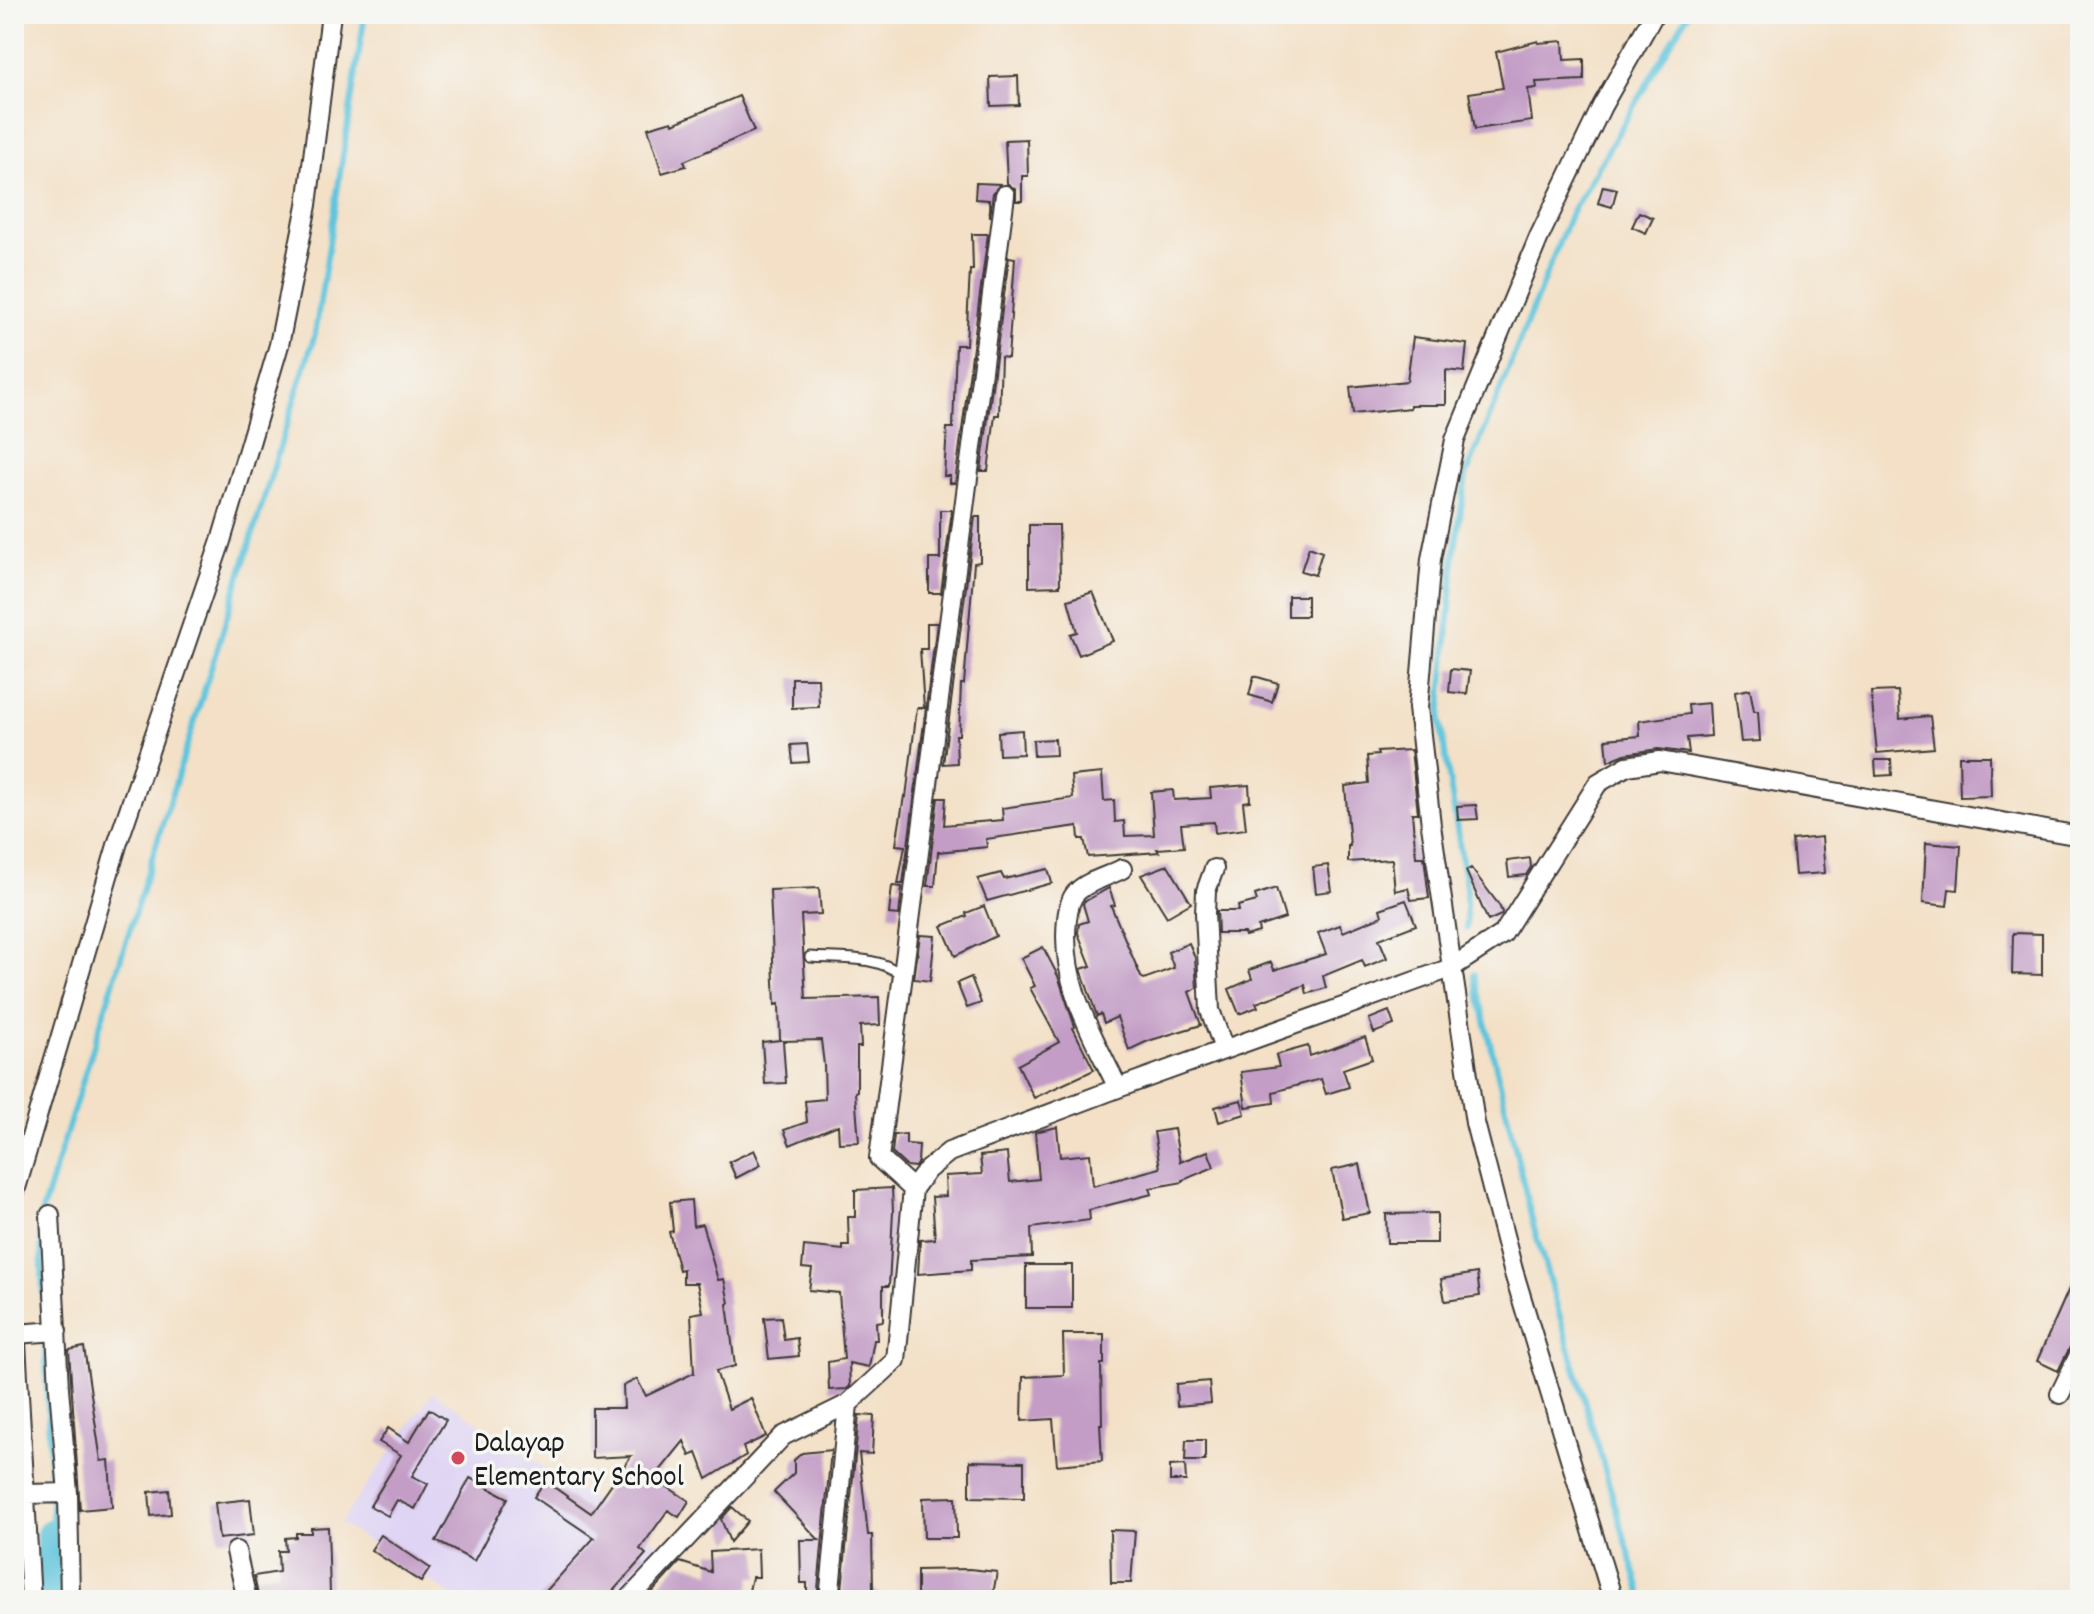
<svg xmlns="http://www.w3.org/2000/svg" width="2094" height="1614" font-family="Dekko,sans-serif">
<rect width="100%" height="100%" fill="#f6f6f2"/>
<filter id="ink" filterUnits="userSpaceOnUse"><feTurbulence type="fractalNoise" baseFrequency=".0125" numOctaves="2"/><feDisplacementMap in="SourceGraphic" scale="16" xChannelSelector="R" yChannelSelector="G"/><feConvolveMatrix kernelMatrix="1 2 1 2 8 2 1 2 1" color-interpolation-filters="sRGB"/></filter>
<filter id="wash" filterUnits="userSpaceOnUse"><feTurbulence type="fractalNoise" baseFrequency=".006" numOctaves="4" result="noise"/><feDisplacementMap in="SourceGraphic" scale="32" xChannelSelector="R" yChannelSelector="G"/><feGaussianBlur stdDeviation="1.8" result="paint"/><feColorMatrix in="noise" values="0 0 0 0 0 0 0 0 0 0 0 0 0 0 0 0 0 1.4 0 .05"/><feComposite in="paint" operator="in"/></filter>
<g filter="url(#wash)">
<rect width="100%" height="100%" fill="#f3e0c6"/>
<path fill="#dfd4f4" d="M 433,1392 L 663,1547 L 616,1600 L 459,1600 L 340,1523 Z"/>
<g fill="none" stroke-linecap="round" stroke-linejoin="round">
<path stroke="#5ec4dc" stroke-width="6" d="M 1466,928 L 1466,887 L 1440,720 L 1455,549 L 1466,476 L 1570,215 L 1688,14
M 1474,974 L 1534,1228 L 1643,1600
M 53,1535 L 40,1218 L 315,334 L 365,14"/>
<path stroke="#5ec4dc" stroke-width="34" d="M 53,1535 L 54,1600"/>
</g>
<g id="blocks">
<path fill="#c39dc6" d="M 1538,41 L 1538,43 L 1563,41 L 1564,60 L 1584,59 L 1584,80 L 1536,82 L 1537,88 L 1528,89 L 1532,121 L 1475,129 L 1469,93 L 1503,88 L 1496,52 Z
M 1018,76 L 1019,105 L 991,106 L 990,77 Z
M 739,96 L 754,131 L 684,161 L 686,166 L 662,173 L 648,128 L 672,121 L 673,124 Z
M 1027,139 L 1028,176 L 1022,176 L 1022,201 L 1016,201 L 1016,190 L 1007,183 L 1005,140 Z
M 976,183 L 1000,184 L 993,193 L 990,217 L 989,200 L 975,199 Z
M 1603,186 L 1617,189 L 1612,207 L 1598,203 Z
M 1639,212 L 1653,218 L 1646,233 L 1632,227 Z
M 972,234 L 988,234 L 955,483 L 950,483 L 950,476 L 944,476 L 947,428 L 953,428 L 956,345 L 966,345 L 970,270 L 973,270 Z
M 1009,257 L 1015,258 L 1008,358 L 1001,357 L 999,415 L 995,415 L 988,471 L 981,471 Z
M 1413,337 L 1467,344 L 1464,372 L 1446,370 L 1446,405 L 1410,405 L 1410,408 L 1353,414 L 1350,387 L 1407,381 Z
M 940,510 L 952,510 L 941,593 L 929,593 L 929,559 L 940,559 Z
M 975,517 L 980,517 L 980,562 L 974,563 L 964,684 L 961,684 L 959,735 L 956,735 L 957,763 L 943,764 Z
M 1029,525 L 1059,525 L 1060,586 L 1029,587 Z
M 1309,547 L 1322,552 L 1315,575 L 1301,571 Z
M 1093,592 L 1113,641 L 1079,655 L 1070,634 L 1077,632 L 1068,600 Z
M 1288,596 L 1307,596 L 1307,616 L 1288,616 Z
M 927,623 L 937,623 L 903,884 L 898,884 L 905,846 L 896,845 L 904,796 L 906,797 L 917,708 L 924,708 L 920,649 L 927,649 Z
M 1451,669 L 1470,671 L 1467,694 L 1449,692 Z
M 1254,676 L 1278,683 L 1272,702 L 1249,695 Z
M 792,678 L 818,678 L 819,707 L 792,708 Z
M 1750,689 L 1754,711 L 1758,711 L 1760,741 L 1741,742 L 1735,692 Z
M 1898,691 L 1900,719 L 1930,716 L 1934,748 L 1877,753 L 1871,692 Z
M 1709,703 L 1711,736 L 1687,738 L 1689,753 L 1658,749 L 1625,754 L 1608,761 L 1606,739 L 1640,736 L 1639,721 L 1689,714 L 1688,705 Z
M 1022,730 L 1023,754 L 999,755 L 998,732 Z
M 1055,739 L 1056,755 L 1034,756 L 1033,740 Z
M 807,744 L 809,762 L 793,763 L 791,745 Z
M 1411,750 L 1418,813 L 1412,813 L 1416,857 L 1424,857 L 1429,898 L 1411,900 L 1408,888 L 1395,891 L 1392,859 L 1348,862 L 1348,846 L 1350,846 L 1345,786 L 1369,783 L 1367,756 L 1378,755 L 1377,752 Z
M 1959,756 L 1990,756 L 1991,796 L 1960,797 Z
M 1875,760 L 1891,760 L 1892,775 L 1876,776 Z
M 1102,773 L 1104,801 L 1114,800 L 1115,822 L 1124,821 L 1125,836 L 1154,835 L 1151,792 L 1173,790 L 1174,800 L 1211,798 L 1210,788 L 1249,785 L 1250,801 L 1243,802 L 1246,829 L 1215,833 L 1214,822 L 1181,824 L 1184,847 L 1157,849 L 1159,852 L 1088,857 L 1084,839 L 1079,839 L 1078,826 L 986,839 L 987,847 L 938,852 L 935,886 L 927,886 L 938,798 L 946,798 L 944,825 L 1003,820 L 1002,808 L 1073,798 L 1071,776 Z
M 1476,805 L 1478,819 L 1458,820 L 1457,806 Z
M 1822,837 L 1825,873 L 1795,875 L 1792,840 Z
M 1926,843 L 1961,846 L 1958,890 L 1949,889 L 1947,906 L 1923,903 Z
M 1530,858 L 1531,867 L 1526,875 L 1509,877 L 1507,861 Z
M 1168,865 L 1191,903 L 1167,917 L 1141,875 Z
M 1328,865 L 1332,891 L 1316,893 L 1313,867 Z
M 1471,868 L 1499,905 L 1502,912 L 1501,915 L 1488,921 L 1466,871 Z
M 1048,869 L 1052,883 L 987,901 L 978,879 L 1001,873 L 1004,879 Z
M 892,886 L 902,887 L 899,915 L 889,914 Z
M 819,888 L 821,914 L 801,915 L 806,999 L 879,997 L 880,1025 L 860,1026 L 861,1047 L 857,1047 L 857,1091 L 855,1092 L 859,1142 L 839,1143 L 838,1125 L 790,1145 L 784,1130 L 807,1122 L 805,1101 L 825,1099 L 824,1065 L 821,1040 L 783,1041 L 786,1083 L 765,1084 L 762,1042 L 780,1040 L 779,1004 L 775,1005 L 770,890 Z
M 1109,888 L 1115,905 L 1111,906 L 1141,977 L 1144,979 L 1174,968 L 1168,952 L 1189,943 L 1195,958 L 1197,988 L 1189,992 L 1201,1025 L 1148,1041 L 1129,1050 L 1117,1017 L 1104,1023 L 1101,1014 L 1097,1016 L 1081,969 L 1091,966 L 1078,933 L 1079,924 L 1088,921 L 1083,904 L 1084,902 Z
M 1276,888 L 1285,918 L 1258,927 L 1259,932 L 1245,936 L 1244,933 L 1218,933 L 1217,911 L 1239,911 L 1238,906 L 1257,901 L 1255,895 Z
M 1406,900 L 1416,925 L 1379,939 L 1387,958 L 1365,967 L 1362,960 L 1323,976 L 1326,988 L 1307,994 L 1305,985 L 1256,1003 L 1258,1007 L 1239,1014 L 1229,989 L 1252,979 L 1249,970 L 1271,962 L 1274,970 L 1326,954 L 1318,933 L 1340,925 L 1343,932 L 1382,916 L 1380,909 Z
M 984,906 L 996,936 L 955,956 L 942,926 L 967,916 L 966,913 Z
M 2013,933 L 2042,934 L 2042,975 L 2012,974 Z
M 920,935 L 935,936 L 930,981 L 914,979 Z
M 1043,947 L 1058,976 L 1075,1027 L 1073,1028 L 1094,1070 L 1034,1098 L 1018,1065 L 1059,1042 L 1030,988 L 1035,986 L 1021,958 Z
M 971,977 L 981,1003 L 967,1008 L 957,983 Z
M 1389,1011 L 1394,1025 L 1374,1033 L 1369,1019 Z
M 1365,1037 L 1372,1059 L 1343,1069 L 1349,1087 L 1326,1094 L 1321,1079 L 1273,1092 L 1274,1103 L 1246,1107 L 1241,1072 L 1279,1067 L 1276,1055 L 1308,1046 L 1310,1056 Z
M 1241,1100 L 1245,1114 L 1219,1122 L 1215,1107 Z
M 1057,1127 L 1060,1157 L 1090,1154 L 1093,1186 L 1160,1168 L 1154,1132 L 1174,1129 L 1180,1162 L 1208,1151 L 1214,1167 L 1183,1180 L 1183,1182 L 1150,1188 L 1152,1194 L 1089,1210 L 1090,1220 L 1031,1228 L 1032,1257 L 971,1260 L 971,1270 L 918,1274 L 920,1240 L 935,1239 L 932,1197 L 946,1196 L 945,1176 L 982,1174 L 980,1156 L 1007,1153 L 1010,1182 L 1039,1179 L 1035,1132 Z
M 906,1134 L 906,1144 L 919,1145 L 918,1162 L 915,1167 L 906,1166 L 892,1153 L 894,1135 Z
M 754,1150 L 761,1165 L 736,1178 L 729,1162 Z
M 1360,1164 L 1370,1213 L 1342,1218 L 1332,1170 Z
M 892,1188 L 893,1212 L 889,1286 L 883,1286 L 883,1321 L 876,1322 L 877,1340 L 874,1340 L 869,1367 L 849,1363 L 850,1386 L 847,1389 L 829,1390 L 828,1362 L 844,1359 L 839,1293 L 809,1290 L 812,1269 L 802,1268 L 804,1246 L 843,1250 L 843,1246 L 849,1246 L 848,1217 L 855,1217 L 855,1190 Z
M 691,1200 L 693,1226 L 702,1224 L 718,1280 L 724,1279 L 729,1303 L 727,1304 L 735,1366 L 716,1371 L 729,1409 L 751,1398 L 766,1436 L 743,1447 L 746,1455 L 707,1479 L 697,1453 L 690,1456 L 684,1441 L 654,1478 L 689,1501 L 679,1517 L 668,1510 L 640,1549 L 646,1554 L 605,1600 L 538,1600 L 594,1538 L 534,1497 L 545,1481 L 591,1513 L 631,1456 L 592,1458 L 592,1408 L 624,1408 L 623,1386 L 637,1379 L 646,1396 L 694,1373 L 691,1314 L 703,1312 L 697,1283 L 683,1283 L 683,1269 L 679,1270 L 669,1232 L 673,1231 L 670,1202 Z
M 1437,1213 L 1437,1243 L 1387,1243 L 1386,1214 Z
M 2080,1264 L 2080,1341 L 2070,1347 L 2058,1371 L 2037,1361 Z
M 1026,1265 L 1072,1265 L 1072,1308 L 1026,1308 Z
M 1477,1273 L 1480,1296 L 1445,1301 L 1441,1279 Z
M 781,1317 L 784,1340 L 797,1338 L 799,1356 L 769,1359 L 764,1318 Z
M 1063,1334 L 1104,1334 L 1104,1364 L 1101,1364 L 1102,1424 L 1100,1424 L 1102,1461 L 1057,1465 L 1053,1419 L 1022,1421 L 1023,1377 L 1064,1375 Z
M 84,1347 L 101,1461 L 109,1460 L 112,1507 L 80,1510 L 69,1350 Z
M 1209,1381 L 1211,1403 L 1177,1406 L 1176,1384 Z
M 429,1409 L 446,1420 L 412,1476 L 428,1484 L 415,1509 L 397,1500 L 388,1516 L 370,1506 L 401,1455 L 379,1442 L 388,1428 L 409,1442 Z
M 859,1415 L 874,1416 L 872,1454 L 859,1453 L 868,1535 L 872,1535 L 873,1589 L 887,1600 L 841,1600 Z
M 1186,1440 L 1205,1440 L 1205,1461 L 1185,1461 Z
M 831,1450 L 817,1600 L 807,1600 L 807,1583 L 801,1583 L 800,1540 L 819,1540 L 774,1492 L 794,1473 L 794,1460 L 802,1453 Z
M 970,1461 L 1024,1462 L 1024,1498 L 970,1497 Z
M 1185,1465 L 1186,1481 L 1170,1481 L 1170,1466 Z
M 470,1478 L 508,1498 L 474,1561 L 436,1541 Z
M 169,1490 L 171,1514 L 151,1516 L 149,1492 Z
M 956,1497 L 957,1538 L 924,1538 L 923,1498 Z
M 250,1499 L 254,1535 L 219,1539 L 215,1503 Z
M 732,1507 L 748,1521 L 730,1542 L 721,1519 Z
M 328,1527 L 330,1594 L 322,1594 L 322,1600 L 259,1600 L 254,1576 L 279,1572 L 278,1551 L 286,1551 L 285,1538 L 296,1537 L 296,1533 L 311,1533 L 311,1528 Z
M 1110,1530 L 1135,1531 L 1131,1583 L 1111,1583 Z
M 381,1535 L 430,1568 L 421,1582 L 371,1550 Z
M 758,1549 L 759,1577 L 752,1577 L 747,1600 L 645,1600 L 680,1562 L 711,1572 L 710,1552 Z
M 969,1569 L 997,1572 L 992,1600 L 942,1595 L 942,1600 L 917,1600 L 917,1570 Z"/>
</g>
</g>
<g filter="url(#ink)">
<use href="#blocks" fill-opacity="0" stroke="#3c3936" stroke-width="2"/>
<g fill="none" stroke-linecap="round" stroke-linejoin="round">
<g stroke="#3c3936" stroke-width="13">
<path id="lane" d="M 810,957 C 840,959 877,955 902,975"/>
</g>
<g stroke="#3c3936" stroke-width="22">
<path id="street" d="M 1214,869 L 1206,891 L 1205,913 L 1210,1010 L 1224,1049
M 1118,1088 C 1091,1032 1060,983 1067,919 C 1068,910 1070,897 1078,891 C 1088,881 1109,876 1122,869
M 913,1189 L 879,1158 L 1005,195
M 14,1195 L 118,842 L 221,541 L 279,345 L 307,205 L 331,14
M 50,1215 L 59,1388 L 68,1493
M 14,1309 L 31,1600
M 16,1334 L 57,1331
M 2060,1394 L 2080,1353
M 27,1494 L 68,1493 L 70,1600
M 236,1551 L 247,1600
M 628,1600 L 783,1436 L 848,1404 L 896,1360 L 913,1189 L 927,1170 L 949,1152 L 1118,1088 L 1451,968 L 1503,934 L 1598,783 L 1627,766 L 1660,761 L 2080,836
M 829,1600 L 848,1404
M 1613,1600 L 1513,1270 L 1475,1123 L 1431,825 L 1418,708 L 1431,559 L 1455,440 L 1539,237 L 1602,106 L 1654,14"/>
</g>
<use href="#lane" stroke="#fff" stroke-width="9"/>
<use href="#street" stroke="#fff" stroke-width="18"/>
</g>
</g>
<circle fill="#d1495b" stroke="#f6f6f2" stroke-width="3" cx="458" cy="1458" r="8"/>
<g text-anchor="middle" stroke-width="7" stroke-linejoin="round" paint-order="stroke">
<g font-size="30" fill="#1c1c1c" stroke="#f6f6f2" text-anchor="start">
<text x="474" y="1451">Dalayap<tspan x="474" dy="34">Elementary School</tspan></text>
</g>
</g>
<rect width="2094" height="1614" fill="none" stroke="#f6f6f2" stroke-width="48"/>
</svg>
